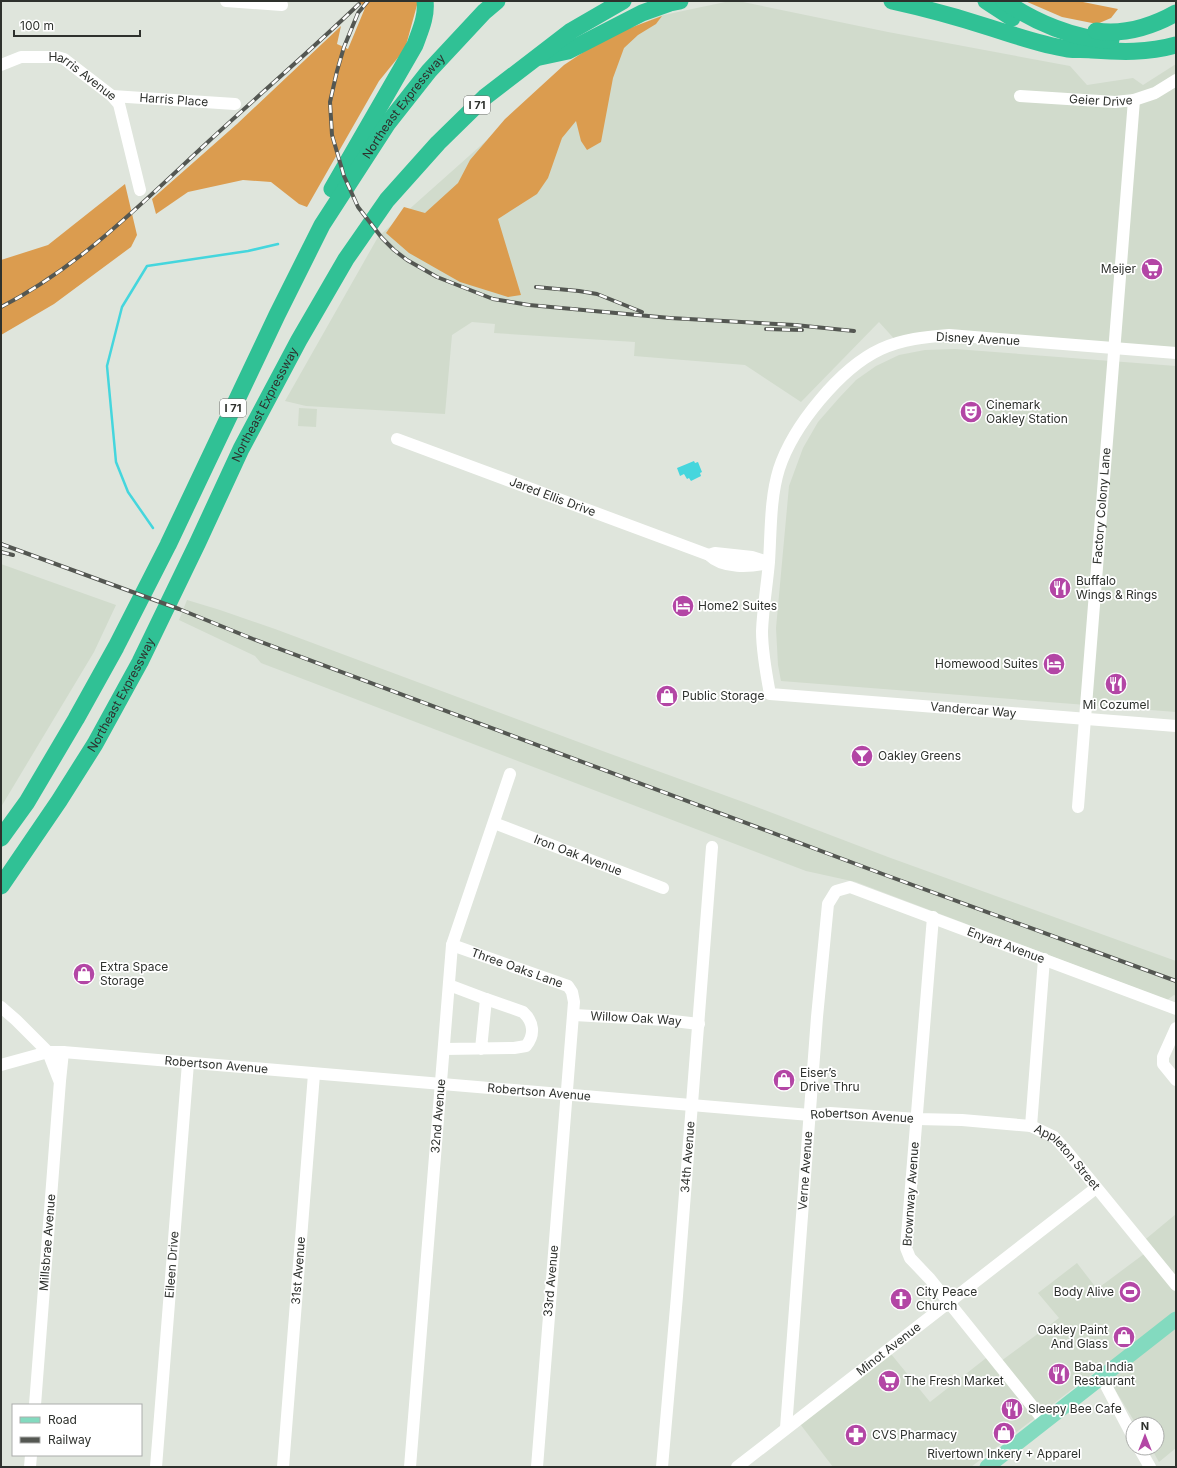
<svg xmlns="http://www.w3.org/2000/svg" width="1177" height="1468" font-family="Inter,sans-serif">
<rect width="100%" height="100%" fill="#dfe5dc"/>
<path fill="#d1dbcc" d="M 730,1 L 738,1 L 888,32 L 1070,66 L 1087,85 L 1133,78 L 1143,85 L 1176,64 L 1176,353 L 949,335 L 898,343 L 879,322 L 801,402 L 745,365 L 634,356 L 635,342 L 494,333 L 495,324 L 472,322 L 452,335 L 445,414 L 306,406 L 285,401 L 378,237 L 551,83 L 604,40 L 659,16 Z
M 955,349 L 1176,366 L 1176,712 L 781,681 L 778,665 L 776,628 L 789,486 L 803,448 L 818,422 L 839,398 L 856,380 L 876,366 L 899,355 L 925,350 Z
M 299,408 L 317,409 L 316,427 L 298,426 Z
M 1,564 L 116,605 L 94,652 L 1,807 Z
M 187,600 L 220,610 L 275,629 L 608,753 L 746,803 L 888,857 L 1176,961 L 1176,996 L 1174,995 L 1167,1000 L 856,882 L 806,871 L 261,663 L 255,656 L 179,620 Z
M 1176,1214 L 1176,1448 L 1159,1462 L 1151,1448 L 1157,1448 L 1157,1424 L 1136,1424 L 1101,1367 L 971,1467 L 833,1467 L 797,1420 L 887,1349 L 930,1402 L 990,1355 L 997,1364 L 1059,1318 L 1038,1293 L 1077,1263 L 1097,1289 L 1148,1251 L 1141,1243 Z"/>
<path fill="#db9c4f" d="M 358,1 L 417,1 L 417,5 L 405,49 L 379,81 L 307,207 L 299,204 L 271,182 L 243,180 L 188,192 L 156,214 L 152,199 L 237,124 L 341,26 L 337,44 L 348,49 L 365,8 Z
M 1025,1 L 1078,1 L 1118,9 L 1111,18 L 1097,24 L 1062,17 Z
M 662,16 L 656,24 L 638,35 L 624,48 L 613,78 L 601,142 L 587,150 L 581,141 L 576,121 L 562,138 L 548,178 L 537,194 L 498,219 L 521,295 L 508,297 L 460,282 L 409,253 L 386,233 L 404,207 L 425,213 L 458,183 L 470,160 L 505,119 L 564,65 L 606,37 Z
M 125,184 L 137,235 L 131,247 L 54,304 L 1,335 L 1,260 L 48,245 Z"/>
<path fill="#45d6dd" d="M 694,461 L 695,463 L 698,462 L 702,472 L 700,473 L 701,476 L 691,481 L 689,478 L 687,479 L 684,474 L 680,476 L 677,468 Z"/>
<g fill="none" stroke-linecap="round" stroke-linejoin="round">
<path stroke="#45d6dd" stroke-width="2.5" d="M 153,528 L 128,492 L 116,462 L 107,366 L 122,307 L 147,266 L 248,251 L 278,244"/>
<g stroke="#fff" stroke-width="12">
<path d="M 226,1 L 282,5"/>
<path id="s1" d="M 1,65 L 21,57 L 57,57 L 64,59 L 112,96 L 119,104 L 140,190"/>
<path id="s2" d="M 112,96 L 235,104"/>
<path id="s3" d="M 1020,96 L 1115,102 L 1134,100 L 1155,93 L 1176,80"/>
<path id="s4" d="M 1176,353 L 949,335 C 925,337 903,339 881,349 C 840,368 793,426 779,469 C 770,498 771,531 769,562 C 767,585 763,608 762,631 C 762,652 766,673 770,694 L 1176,726"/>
<path id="s5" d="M 397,439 L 709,555 C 723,569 750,567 768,563"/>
<path d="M 709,555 L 715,553 L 752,557 L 768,562"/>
<path id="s6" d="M 1078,807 L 1134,100"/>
<path id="s7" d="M 494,823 L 663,888"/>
<path d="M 933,917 L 906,1248 L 910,1258 L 930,1279 L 1045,1422"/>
<path id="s8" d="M 452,945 L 568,986 L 572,992 L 574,1002 L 537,1467"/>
<path d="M 449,985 L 486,999"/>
<path id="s9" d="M 1,1007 L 16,1020 L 48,1052 L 63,1052 L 762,1111 L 810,1115 L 830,1113 L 917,1119 L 962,1120 L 1031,1126 L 1054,1137 L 1065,1149 L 1176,1285"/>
<path id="s10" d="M 574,1015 L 665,1020 L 699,1024"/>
<path d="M 1176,1028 L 1163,1057 L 1163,1064 L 1176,1080"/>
<path d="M 444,1049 L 514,1048 L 526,1046 C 535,1035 534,1022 523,1012 L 486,999 L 481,1049"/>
<path d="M 1,1065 L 48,1052 L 59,1080"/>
<path d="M 1031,1126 L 1044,959"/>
<path d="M 1102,1378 L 1133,1437"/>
<path id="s11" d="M 35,1405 L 60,1081 L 63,1052"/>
<path id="s12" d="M 786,1428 L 817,1017 L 828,904 L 836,891 L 850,887 L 1176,1009"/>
<path d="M 1139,1448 L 1150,1467"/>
<path d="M 30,1467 L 31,1455"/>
<path id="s13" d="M 156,1467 L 188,1063"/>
<path id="s14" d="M 283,1467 L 314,1074"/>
<path id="s15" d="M 410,1467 L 452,945 L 510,774"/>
<path id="s16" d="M 662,1467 L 677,1296 L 712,847"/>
<path id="s17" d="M 737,1467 L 1096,1188"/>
</g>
<path stroke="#83dabf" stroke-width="15" d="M 987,1467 L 1176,1319"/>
<g stroke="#30c195" stroke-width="17">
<path d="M 892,1 C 924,8 957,17 988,27 C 1014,35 1041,45 1068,49 C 1076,50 1084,49 1092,50 C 1120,52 1148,53 1176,45"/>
<path d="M 986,1 L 1012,18"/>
<path d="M 1004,1 C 1033,21 1075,40 1111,40"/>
<path d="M 1096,31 C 1124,35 1151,27 1176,13"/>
<path d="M 540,57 L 568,51 L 642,13 L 670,3 L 680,1"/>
<path d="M 332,189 L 415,45 C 420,31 427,16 425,1"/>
<path id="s18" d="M 1,838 L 27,802 L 76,719 L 116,647 L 168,545 L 277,315 L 322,225 L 388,123 L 429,71 L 484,12 L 497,1"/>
<path id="s19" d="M 1,886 L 59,801 L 95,744 L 140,662 L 198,542 L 241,449 L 299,340 L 346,259 L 387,200 L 438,143 L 485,97 L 571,31 L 623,1"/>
</g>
<g stroke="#545752" stroke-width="4">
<path id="rail" d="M 368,1 L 358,13 L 344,47 L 337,71 L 330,102 L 332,135 L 344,176 L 358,207 L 382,238 L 394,250 L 407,260 L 437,277 L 493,299 L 529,305 L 670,318 L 795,325 L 854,331
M 536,287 L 579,291 L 597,294 L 642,312
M 1,307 C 81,266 144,201 209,141 C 259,95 310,51 359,4
M 766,329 L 802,330
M 1,544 L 179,609 L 253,639 L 888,876 L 1176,981
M 1,552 L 13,555"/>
</g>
<use href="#rail" stroke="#fff" stroke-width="2.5" stroke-dasharray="8" stroke-linecap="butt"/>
</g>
<defs>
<g id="supermarket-disc" transform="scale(1.15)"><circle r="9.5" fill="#b346a5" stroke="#fff"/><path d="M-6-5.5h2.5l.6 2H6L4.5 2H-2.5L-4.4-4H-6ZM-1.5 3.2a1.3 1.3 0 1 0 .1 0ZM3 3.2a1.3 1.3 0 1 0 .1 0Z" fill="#fff"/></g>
<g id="theatre-disc" transform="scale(1.15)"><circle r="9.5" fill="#b346a5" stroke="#fff"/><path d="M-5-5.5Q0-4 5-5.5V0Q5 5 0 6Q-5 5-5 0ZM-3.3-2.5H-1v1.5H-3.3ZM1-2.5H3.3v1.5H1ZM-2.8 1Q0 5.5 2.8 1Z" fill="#fff"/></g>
<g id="restaurant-disc" transform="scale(1.15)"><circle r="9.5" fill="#b346a5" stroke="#fff"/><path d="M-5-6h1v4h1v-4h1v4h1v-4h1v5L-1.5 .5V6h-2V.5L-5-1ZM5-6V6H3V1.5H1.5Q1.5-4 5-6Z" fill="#fff"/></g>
<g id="hotel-disc" transform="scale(1.15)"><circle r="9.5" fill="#b346a5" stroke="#fff"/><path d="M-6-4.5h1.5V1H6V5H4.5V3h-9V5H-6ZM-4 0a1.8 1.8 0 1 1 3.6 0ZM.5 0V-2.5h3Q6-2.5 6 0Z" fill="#fff"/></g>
<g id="shop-disc" transform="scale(1.15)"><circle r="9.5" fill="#b346a5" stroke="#fff"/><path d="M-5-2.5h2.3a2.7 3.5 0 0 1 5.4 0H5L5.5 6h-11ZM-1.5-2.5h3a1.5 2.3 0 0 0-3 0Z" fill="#fff"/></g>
<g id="bar-disc" transform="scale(1.15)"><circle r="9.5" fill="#b346a5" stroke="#fff"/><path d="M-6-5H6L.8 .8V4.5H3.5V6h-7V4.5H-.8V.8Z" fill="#fff"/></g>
<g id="stadium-disc" transform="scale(1.15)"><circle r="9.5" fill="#b346a5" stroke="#fff"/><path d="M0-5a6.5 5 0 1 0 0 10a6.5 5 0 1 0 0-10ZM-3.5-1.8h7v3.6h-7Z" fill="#fff"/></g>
<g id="church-disc" transform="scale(1.15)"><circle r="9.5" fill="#b346a5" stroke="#fff"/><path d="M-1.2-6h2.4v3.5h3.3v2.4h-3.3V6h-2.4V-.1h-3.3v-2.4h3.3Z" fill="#fff"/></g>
<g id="pharmacy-disc" transform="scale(1.15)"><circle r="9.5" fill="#b346a5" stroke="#fff"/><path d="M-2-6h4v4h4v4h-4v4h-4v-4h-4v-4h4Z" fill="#fff"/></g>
</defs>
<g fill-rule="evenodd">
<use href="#supermarket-disc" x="1152" y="269"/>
<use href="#theatre-disc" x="971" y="412"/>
<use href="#restaurant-disc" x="1060" y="588"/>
<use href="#hotel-disc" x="683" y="606"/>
<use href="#hotel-disc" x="1054" y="664"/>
<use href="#restaurant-disc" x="1116" y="684"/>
<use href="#shop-disc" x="667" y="696"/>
<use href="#bar-disc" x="862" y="756"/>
<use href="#shop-disc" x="84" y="974"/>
<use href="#shop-disc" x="784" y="1080"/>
<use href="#stadium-disc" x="1130" y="1292"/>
<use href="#church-disc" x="901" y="1299"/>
<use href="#shop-disc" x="1124" y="1337"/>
<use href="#restaurant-disc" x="1059" y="1374"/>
<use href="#supermarket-disc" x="889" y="1381"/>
<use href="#restaurant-disc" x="1012" y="1409"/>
<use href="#shop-disc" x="1004" y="1433"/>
<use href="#pharmacy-disc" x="856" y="1435"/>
</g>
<g text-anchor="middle" stroke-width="3.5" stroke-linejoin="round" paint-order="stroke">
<g fill="#fff" stroke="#6d6f6c" stroke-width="1">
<rect x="464" y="96" width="26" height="18" rx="3"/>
<rect x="220" y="399" width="26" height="18" rx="3"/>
</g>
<g font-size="11" font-weight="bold" fill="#2e312d">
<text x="477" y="109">I 71</text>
<text x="233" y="412">I 71</text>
</g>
<g font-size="12" fill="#2e312d" stroke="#fff">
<text dy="4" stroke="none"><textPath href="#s1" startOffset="89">Harris Avenue</textPath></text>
<text dy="4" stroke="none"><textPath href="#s3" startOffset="81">Geier Drive</textPath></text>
<text dy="4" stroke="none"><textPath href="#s2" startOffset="62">Harris Place</textPath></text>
<text dy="4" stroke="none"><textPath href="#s18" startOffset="837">Northeast Expressway</textPath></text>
<text transform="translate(978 339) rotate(3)" y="4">Disney Avenue</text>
<text dy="4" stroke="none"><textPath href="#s19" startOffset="550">Northeast Expressway</textPath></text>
<text dy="4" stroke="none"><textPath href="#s5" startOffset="166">Jared Ellis Drive</textPath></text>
<text dy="4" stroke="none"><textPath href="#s6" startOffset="302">Factory Colony Lane</textPath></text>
<text dy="4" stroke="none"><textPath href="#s19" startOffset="226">Northeast Expressway</textPath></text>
<text dy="4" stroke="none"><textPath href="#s4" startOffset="889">Vandercar Way</textPath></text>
<text dy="4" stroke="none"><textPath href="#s7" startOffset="90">Iron Oak Avenue</textPath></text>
<text dy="4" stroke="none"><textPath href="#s12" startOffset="722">Enyart Avenue</textPath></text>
<text dy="4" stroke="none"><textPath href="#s8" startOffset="69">Three Oaks Lane</textPath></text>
<text dy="4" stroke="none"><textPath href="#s10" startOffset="62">Willow Oak Way</textPath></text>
<text dy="4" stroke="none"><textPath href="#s9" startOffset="234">Robertson Avenue</textPath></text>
<text dy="4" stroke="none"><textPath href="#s9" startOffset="558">Robertson Avenue</textPath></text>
<text dy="4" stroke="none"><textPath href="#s15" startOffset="352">32nd Avenue</textPath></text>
<text dy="4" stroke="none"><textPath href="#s9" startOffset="882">Robertson Avenue</textPath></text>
<text dy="4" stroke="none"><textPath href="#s16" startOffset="311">34th Avenue</textPath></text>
<text dy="4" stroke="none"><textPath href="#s9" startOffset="1100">Appleton Street</textPath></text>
<text dy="4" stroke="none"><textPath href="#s12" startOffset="258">Verne Avenue</textPath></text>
<text transform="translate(911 1194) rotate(-86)" y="4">Brownway Avenue</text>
<text dy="4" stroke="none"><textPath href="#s11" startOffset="163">Millsbrae Avenue</textPath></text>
<text dy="4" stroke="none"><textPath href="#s13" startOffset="203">Eileen Drive</textPath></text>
<text dy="4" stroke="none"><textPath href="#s14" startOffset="197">31st Avenue</textPath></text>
<text transform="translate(551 1281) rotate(-85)" y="4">33rd Avenue</text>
<text dy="4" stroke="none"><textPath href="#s17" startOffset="192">Minot Avenue</textPath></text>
</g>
<g font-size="12" fill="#2e312d" stroke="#fff" text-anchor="start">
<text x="1136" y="273" text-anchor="end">Meijer</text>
<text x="986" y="409">Cinemark<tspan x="986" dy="14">Oakley Station</tspan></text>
<text x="1076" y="585">Buffalo<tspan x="1076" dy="14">Wings &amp; Rings</tspan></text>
<text x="698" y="610">Home2 Suites</text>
<text x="1038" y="668" text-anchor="end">Homewood Suites</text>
<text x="682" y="700">Public Storage</text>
<text x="1116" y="709" text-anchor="middle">Mi Cozumel</text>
<text x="878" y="760">Oakley Greens</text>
<text x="100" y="971">Extra Space<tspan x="100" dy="14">Storage</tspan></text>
<text x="800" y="1077">Eiser’s<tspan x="800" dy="14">Drive Thru</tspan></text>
<text x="916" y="1296">City Peace<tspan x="916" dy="14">Church</tspan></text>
<text x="1114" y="1296" text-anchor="end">Body Alive</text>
<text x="1108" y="1334" text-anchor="end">Oakley Paint<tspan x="1108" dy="14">And Glass</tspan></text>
<text x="1074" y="1371">Baba India<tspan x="1074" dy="14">Restaurant</tspan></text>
<text x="904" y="1385">The Fresh Market</text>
<text x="1028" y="1413">Sleepy Bee Cafe</text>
<text x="872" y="1439">CVS Pharmacy</text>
<text x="1004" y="1458" text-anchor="middle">Rivertown Inkery + Apparel</text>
</g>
</g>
<rect width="1177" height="1468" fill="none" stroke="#2e312d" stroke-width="4"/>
<rect x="12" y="1404" width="130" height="52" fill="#ffffff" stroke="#abadab"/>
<rect x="20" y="1417" width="20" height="6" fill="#83dabf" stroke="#abadab"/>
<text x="48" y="1424" font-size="12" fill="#2e312d">Road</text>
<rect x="20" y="1437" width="20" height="6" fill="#545752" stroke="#abadab"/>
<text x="48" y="1444" font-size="12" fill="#2e312d">Railway</text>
<g transform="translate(1145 1436)"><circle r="19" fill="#ffffff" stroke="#abadab"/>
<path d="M0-3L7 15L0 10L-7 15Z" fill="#b346a5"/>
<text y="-6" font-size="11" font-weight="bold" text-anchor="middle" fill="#2e312d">N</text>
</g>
<path d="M14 30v6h126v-6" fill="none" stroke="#2e312d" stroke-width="2"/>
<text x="20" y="30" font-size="12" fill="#2e312d" stroke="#ffffff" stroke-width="3" paint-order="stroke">100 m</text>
</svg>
